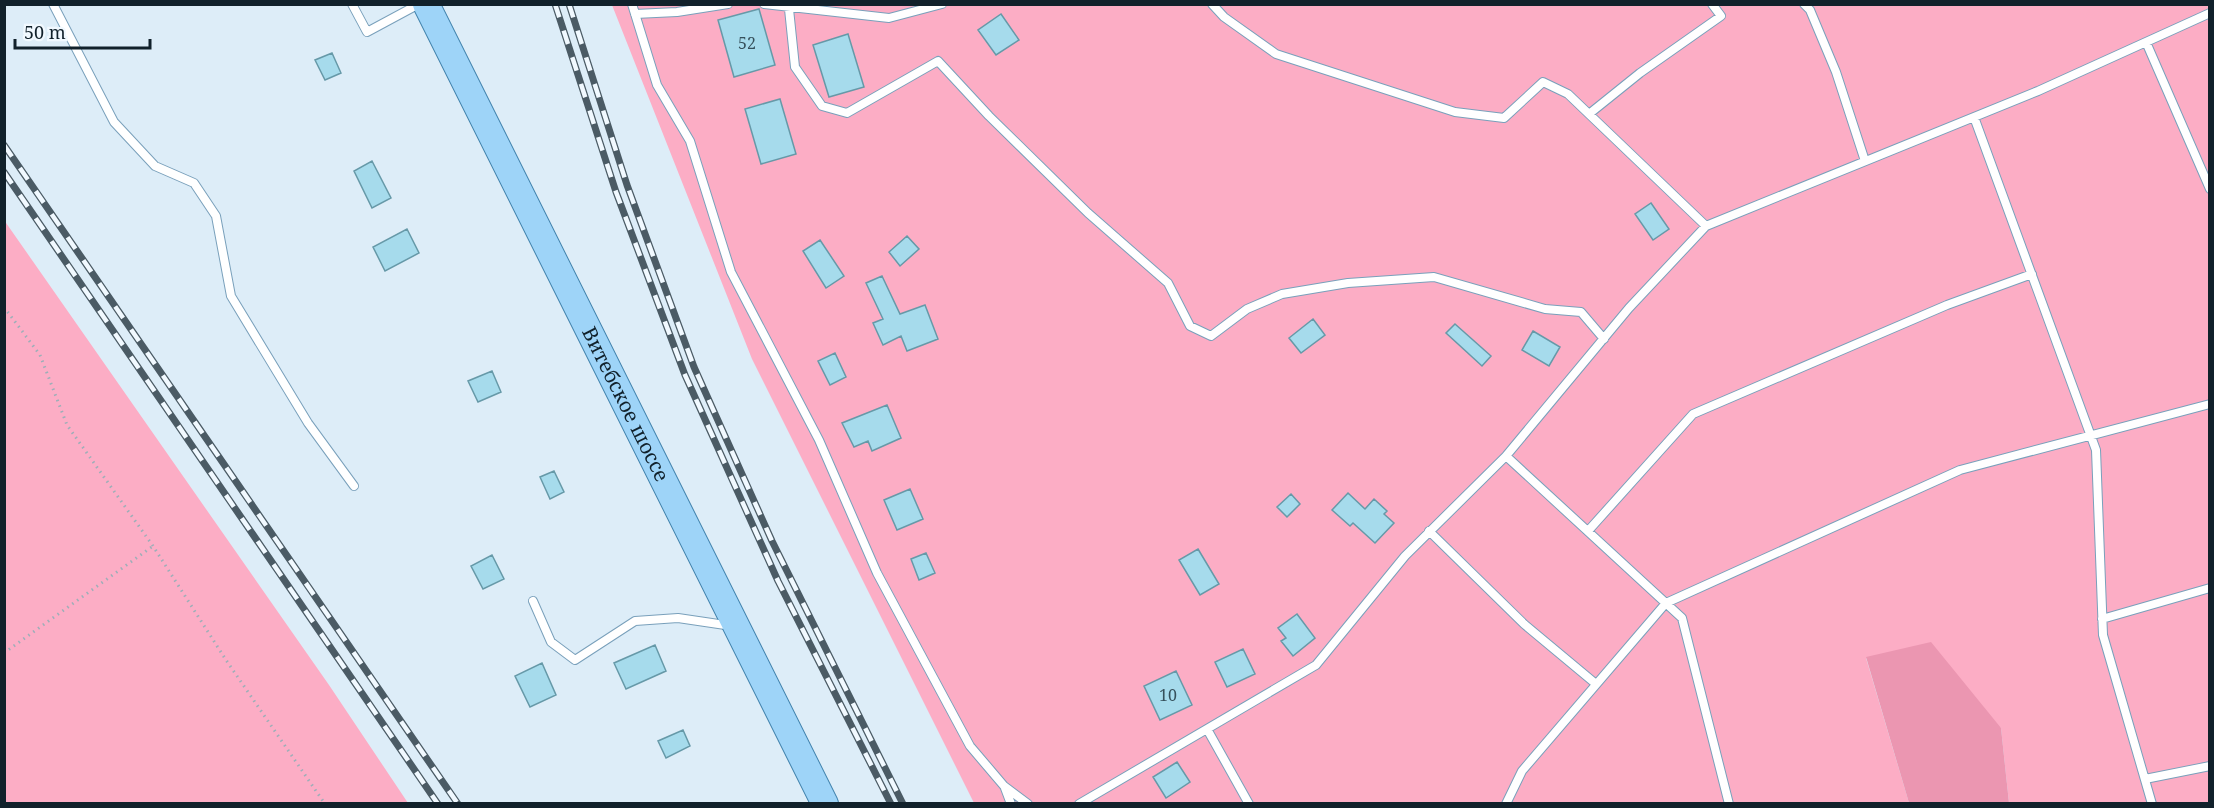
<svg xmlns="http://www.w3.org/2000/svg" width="2214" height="808" font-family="'Noto Serif',serif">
<rect width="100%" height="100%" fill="#ddedf8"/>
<path fill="#fcadc5" d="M 612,5 L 2209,5 L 2209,803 L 2009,803 L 2001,728 L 1866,658 L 1909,803 L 974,803 L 752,359 Z
M 4,220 L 329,685 L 408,803 L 5,803 Z"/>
<path fill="#eb96b1" d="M 1931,642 L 2001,728 L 2009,803 L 1909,803 L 1866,657 Z"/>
<path fill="#a6dbec" stroke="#6699a8" stroke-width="1.5" d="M 759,9 L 775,65 L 734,77 L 718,20 Z
M 1001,14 L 1019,40 L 996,55 L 978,30 Z
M 848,34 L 864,87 L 829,97 L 813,45 Z
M 332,53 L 341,73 L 325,80 L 315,60 Z
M 780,99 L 796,154 L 761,164 L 745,109 Z
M 372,161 L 391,198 L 372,208 L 354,171 Z
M 1651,203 L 1669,229 L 1653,240 L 1635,214 Z
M 407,229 L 419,253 L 385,271 L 373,247 Z
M 907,236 L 919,249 L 900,266 L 889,252 Z
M 820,240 L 844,276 L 826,288 L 803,251 Z
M 882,276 L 900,314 L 925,305 L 938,339 L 907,351 L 901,336 L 883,345 L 873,323 L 883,319 L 866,283 Z
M 1313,319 L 1325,335 L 1301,353 L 1289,338 Z
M 1455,324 L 1491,356 L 1482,366 L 1446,333 Z
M 1533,331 L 1560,347 L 1549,366 L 1522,350 Z
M 835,353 L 846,377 L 830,385 L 818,361 Z
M 492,371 L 501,392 L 478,402 L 468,381 Z
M 887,405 L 901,438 L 872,451 L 868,441 L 854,447 L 842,423 Z
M 554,471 L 564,492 L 550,499 L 540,477 Z
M 910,489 L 923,519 L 897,530 L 884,500 Z
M 1348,493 L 1365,509 L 1374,499 L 1387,511 L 1384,514 L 1394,523 L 1375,543 L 1353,523 L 1350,526 L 1332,510 Z
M 1291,494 L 1300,504 L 1287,517 L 1277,507 Z
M 1198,549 L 1219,584 L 1200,595 L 1179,560 Z
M 926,553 L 935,573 L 919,580 L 911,559 Z
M 492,555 L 504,579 L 483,589 L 471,566 Z
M 1297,614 L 1315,638 L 1293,656 L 1281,641 L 1286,638 L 1278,628 Z
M 655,645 L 666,671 L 626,689 L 614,663 Z
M 1243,649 L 1255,674 L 1227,687 L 1215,662 Z
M 542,663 L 556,695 L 530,707 L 515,676 Z
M 1176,671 L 1192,705 L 1160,720 L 1144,686 Z
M 683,730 L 690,746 L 666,758 L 658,741 Z
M 1177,762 L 1190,782 L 1166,798 L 1153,777 Z"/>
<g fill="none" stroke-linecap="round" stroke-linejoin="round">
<g stroke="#79a0bb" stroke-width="10">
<path id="service" d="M 53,4 L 114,122 L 155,166 L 194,183 L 216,216 L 231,296 L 308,423 L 354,486
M 352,4 L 367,32 L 419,4
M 632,4 L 657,85 L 690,141 L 731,272 L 819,440 L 877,573 L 970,746 L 1004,786 L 1028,804
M 764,4 L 889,18 L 942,4
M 1212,4 L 1224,17 L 1276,54 L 1455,112 L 1504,118 L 1543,82 L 1568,94 L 1706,226
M 1804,4 L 1810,10 L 1836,72 L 1865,161
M 789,9 L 795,67 L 822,106 L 847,113 L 938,61 L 989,116 L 1088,213 L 1168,283 L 1190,326 L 1211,336 L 1247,309 L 1282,294 L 1348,283 L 1434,277 L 1545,309 L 1581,312 L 1604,339
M 635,14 L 677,12 L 728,4
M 2146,42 L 2210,189
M 1589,114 L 1640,73 L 1721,16 L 1712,4
M 1974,117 L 2096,450 L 2103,635 L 2152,804
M 1506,456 L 1682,618 L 1729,804
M 1429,531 L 1524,624 L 1596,684
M 1588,531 L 1693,414 L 1947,305 L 2032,274
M 533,601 L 551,642 L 575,660 L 635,621 L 678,618 L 732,626
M 2102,619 L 2210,588
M 1207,729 L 1249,804
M 2145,779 L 2210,766
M 1005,788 L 1011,804
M 1079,804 L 1316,665 L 1405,556 L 1506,456 L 1629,308 L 1706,226 L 2038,91 L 2210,13
M 1506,804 L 1522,771 L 1666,603 L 1960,470 L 2210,404"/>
</g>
<g stroke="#4283ad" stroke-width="28">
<g id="primary">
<path id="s1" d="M 426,4 L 825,804"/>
</g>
</g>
<path stroke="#9eaeb8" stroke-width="3" stroke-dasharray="1.5 4.5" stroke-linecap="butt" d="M 4,307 L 40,355 L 67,425 L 153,546 L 226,660 L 325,804
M 4,653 L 153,546"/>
<use href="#service" stroke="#fff" stroke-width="8"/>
<use href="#primary" stroke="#9ed4f8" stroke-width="26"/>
<g stroke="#4b5b65" stroke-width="7">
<path id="rail" d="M 555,4 L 616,192 L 685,375 L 778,581 L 891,804
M 569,4 L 627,185 L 694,367 L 772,541 L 903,804
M 4,145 L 458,804
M 4,172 L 438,804"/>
</g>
<use href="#rail" stroke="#f1f9ff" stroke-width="4.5" stroke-dasharray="14" stroke-linecap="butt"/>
</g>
<g text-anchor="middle" stroke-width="6" stroke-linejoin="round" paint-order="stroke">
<g font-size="16" fill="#36505b">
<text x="747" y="49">52</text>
<text x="1168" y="701">10</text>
</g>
<g font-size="20" fill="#11212b" stroke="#f1f9ff">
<text dy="7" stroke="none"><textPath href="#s1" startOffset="447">Витебское шоссе</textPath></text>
</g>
</g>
<rect width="2214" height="808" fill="none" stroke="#11212b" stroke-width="12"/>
<path d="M15 39v9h135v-9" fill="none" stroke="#11212b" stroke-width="3"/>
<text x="24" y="39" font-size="18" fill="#11212b" stroke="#f1f9ff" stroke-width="4.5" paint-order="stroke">50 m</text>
</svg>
